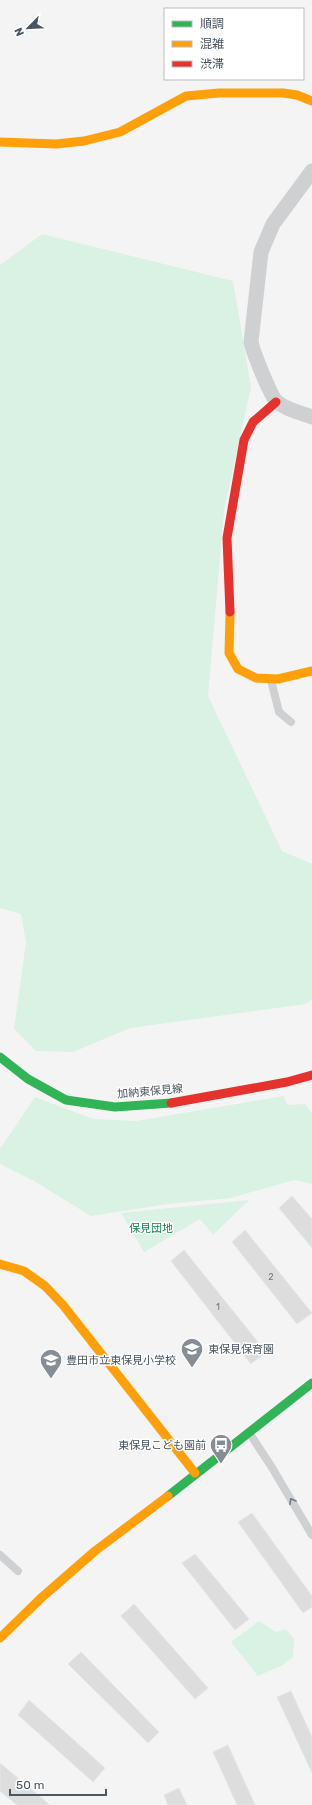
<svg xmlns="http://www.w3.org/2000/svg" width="312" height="1805" font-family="Rubik,'Noto Sans JP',sans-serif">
<rect width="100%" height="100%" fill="#f4f4f4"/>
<path fill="#d9f2e3" d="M 42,234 L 233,281 L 251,387 L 224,511 L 208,696 L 282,851 L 312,864 L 312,999 L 306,1004 L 130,1028 L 73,1052 L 36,1051 L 14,1029 L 26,942 L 21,914 L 0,908 L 0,264 L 3,263 Z
M 284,1096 L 287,1105 L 305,1104 L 312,1113 L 312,1184 L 294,1180 L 231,1198 L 168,1204 L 91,1216 L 34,1181 L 0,1164 L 0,1149 L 35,1097 L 93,1119 L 136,1121 Z
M 249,1200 L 213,1235 L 200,1219 L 144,1252 L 121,1213 Z
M 259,1621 L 276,1632 L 285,1629 L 294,1638 L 293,1657 L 283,1665 L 258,1676 L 231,1642 Z"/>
<path fill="#ddddde" stroke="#e5e6e7" d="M 292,1196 L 312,1219 L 312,1248 L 279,1208 Z
M 245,1230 L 312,1313 L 297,1324 L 232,1242 Z
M 184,1250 L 266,1352 L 251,1364 L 171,1261 Z
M 252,1513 L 312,1596 L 312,1607 L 303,1613 L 238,1522 Z
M 195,1554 L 249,1619 L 235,1630 L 182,1563 Z
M 134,1604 L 208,1688 L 195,1699 L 121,1616 Z
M 81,1652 L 159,1732 L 148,1743 L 68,1664 Z
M 291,1691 L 312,1737 L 312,1773 L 277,1697 Z
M 29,1700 L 105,1768 L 93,1782 L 18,1715 Z
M 228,1745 L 255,1805 L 237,1805 L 213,1752 Z
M 0,1763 L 50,1805 L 17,1805 L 0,1791 Z
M 179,1788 L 187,1805 L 168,1805 L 164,1795 Z"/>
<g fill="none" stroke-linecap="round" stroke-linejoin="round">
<path stroke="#ced0d2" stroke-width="8" d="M 271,680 L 279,712 L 291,722
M 250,1434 L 271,1466 L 312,1535
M 0,1555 L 18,1571"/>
<path stroke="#ced0d2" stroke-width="15" d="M 312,171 L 273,224 L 261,252 L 251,342 C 253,352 271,397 277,402 C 287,410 301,413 312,417"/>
<path stroke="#30b455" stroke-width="9" d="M 0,1057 L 28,1079 L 66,1100 L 115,1107 L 171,1103
M 168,1496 L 312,1383"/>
<path stroke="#ff9f0a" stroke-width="9" d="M 0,142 L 56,144 L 84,141 L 120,132 L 186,96 L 219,93 L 283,93 L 297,95 L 312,101
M 230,612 L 229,653 L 238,669 L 256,678 L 278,679 L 312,671
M 0,1264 L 24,1271 L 45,1286 L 63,1305 L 195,1473
M 0,1638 L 40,1599 L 95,1551 L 168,1496"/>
<path stroke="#e5322d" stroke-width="9" d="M 230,612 L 227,538 L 244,440 L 253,422 L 276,402
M 171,1103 L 287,1082 L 312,1075"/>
</g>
<defs><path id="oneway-chevron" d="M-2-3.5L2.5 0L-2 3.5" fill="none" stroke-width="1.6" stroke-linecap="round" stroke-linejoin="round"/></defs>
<use stroke="#727b83" href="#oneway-chevron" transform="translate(292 1501) rotate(-120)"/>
<defs>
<g id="school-pin" transform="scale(1.15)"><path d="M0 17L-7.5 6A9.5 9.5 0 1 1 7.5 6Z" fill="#868d94" stroke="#fff"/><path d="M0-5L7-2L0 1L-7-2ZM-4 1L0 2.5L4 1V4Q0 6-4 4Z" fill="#fff"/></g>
<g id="bus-pin" transform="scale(1.15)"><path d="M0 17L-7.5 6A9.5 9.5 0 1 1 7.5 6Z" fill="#868d94" stroke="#fff"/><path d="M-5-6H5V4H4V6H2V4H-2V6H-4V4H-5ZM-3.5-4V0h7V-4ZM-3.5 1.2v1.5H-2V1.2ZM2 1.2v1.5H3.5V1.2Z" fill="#fff"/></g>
</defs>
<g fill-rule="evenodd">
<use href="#school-pin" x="192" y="1349"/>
<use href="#school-pin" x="51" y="1360"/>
<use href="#bus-pin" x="221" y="1445"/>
</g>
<g text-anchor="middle" stroke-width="3" stroke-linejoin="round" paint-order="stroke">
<g font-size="9" fill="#707881">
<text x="271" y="1280">2</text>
<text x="218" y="1310">1</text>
</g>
<g font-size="11" fill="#4a5661" stroke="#fff">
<text transform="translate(150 1091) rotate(-5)" y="4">加納東保見線</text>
</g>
<g font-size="11" fill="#17864f" stroke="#fff">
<text x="151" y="1232">保見団地</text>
</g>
<g font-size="11" fill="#4a5661" stroke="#fff" text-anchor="start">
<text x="208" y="1353">東保見保育園</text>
<text x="66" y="1364">豊田市立東保見小学校</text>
<text x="206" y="1449" text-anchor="end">東保見こども園前</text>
</g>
</g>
<rect x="164" y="8" width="140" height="72" fill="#ffffff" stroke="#b7bbc0"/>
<rect x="172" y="21" width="20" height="6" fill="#30b455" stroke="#b7bbc0"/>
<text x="200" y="28" font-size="12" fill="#4a5661">順調</text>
<rect x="172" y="41" width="20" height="6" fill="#ff9f0a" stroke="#b7bbc0"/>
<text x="200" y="48" font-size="12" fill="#4a5661">混雑</text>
<rect x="172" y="61" width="20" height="6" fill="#e5322d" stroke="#b7bbc0"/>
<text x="200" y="68" font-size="12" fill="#4a5661">渋滞</text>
<g transform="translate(28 28) rotate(246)" stroke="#ffffff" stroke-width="3" paint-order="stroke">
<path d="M0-3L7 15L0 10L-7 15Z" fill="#4a5661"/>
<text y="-6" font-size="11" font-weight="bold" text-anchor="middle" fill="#4a5661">N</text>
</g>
<path d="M10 1789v6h96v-6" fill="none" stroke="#4a5661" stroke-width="2"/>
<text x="16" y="1789" font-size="12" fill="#4a5661" stroke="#ffffff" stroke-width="3" paint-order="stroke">50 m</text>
</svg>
